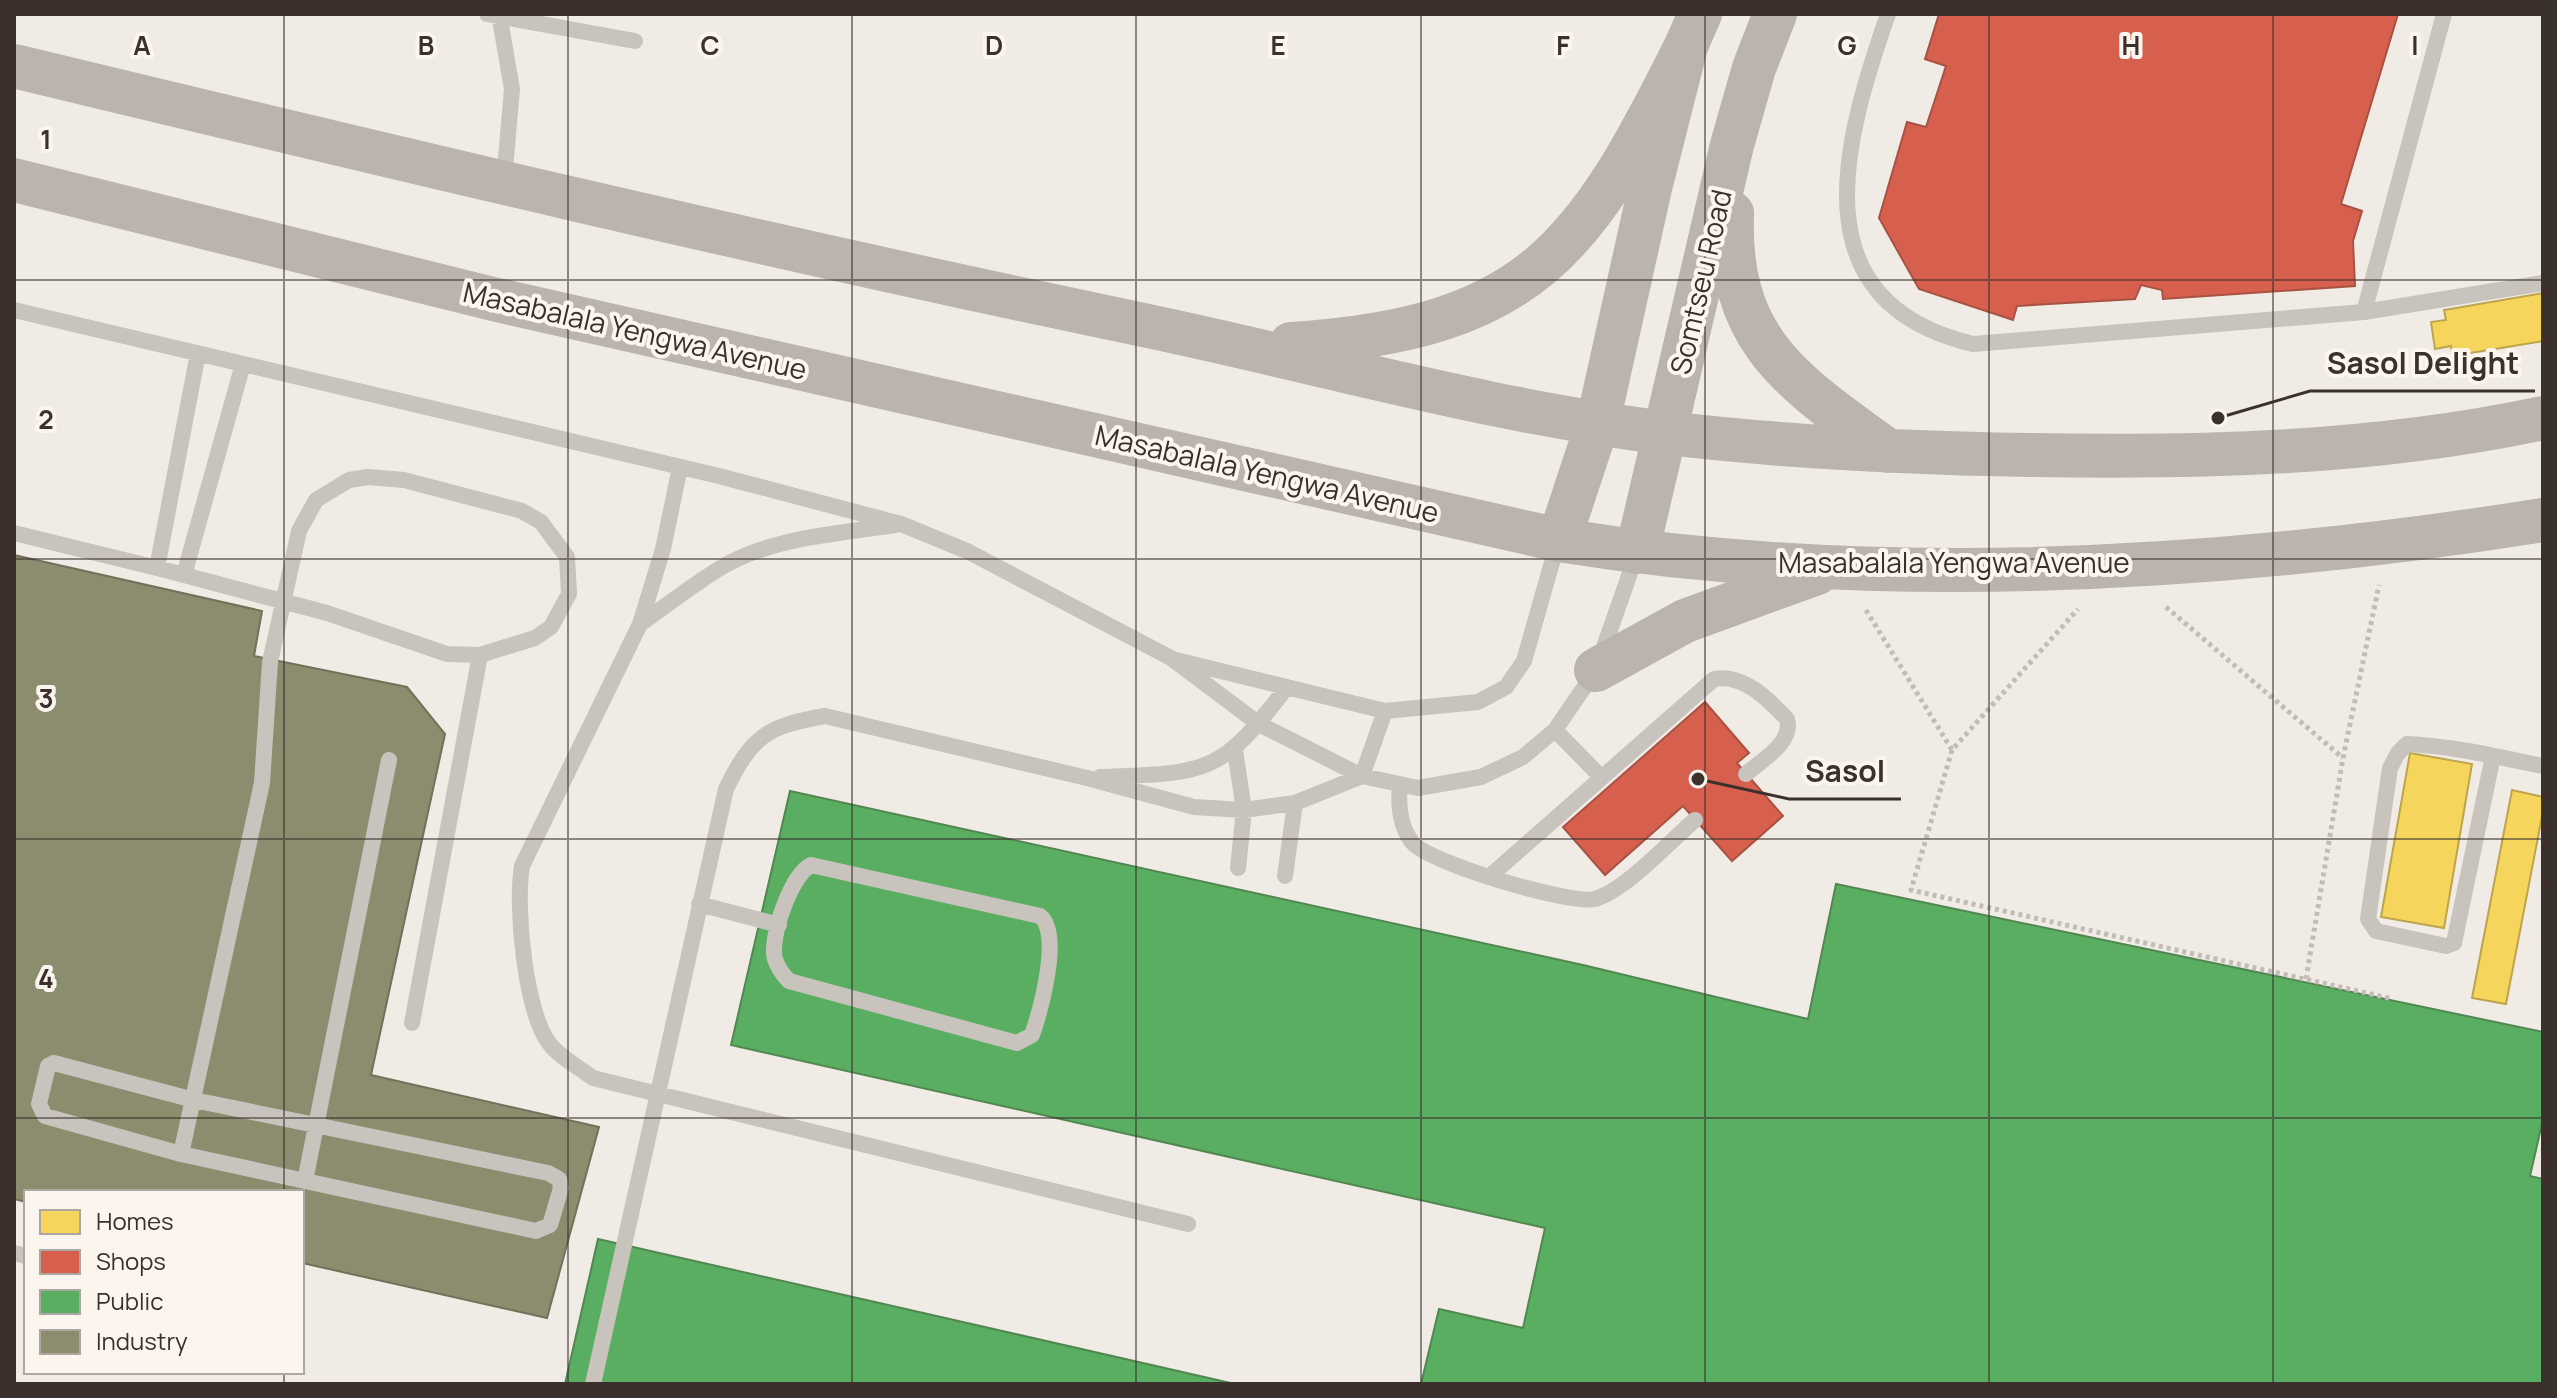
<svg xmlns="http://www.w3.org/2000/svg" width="2557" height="1398" font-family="Manrope,sans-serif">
<rect width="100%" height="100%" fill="#f0ebe5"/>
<path fill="#f6d55c" stroke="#bea44d" stroke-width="2" d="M 2543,293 L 2543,341 L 2452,356 L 2451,346 L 2435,349 L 2431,322 L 2446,320 L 2444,310 Z
M 2410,753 L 2472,764 L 2444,928 L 2381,917 Z
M 2512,790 L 2543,797 L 2543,811 L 2506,1004 L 2472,998 Z"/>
<path fill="#d6604d" stroke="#a85243" stroke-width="2" d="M 1939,14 L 2398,14 L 2341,204 L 2362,211 L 2353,241 L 2355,286 L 2163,299 L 2162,290 L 2141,285 L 2135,299 L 2017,306 L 2013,320 L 1919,289 L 1879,218 L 1907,122 L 1926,127 L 1946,66 L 1925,59 Z
M 1705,702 L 1749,753 L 1737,763 L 1783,816 L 1732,861 L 1683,806 L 1605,875 L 1563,827 Z"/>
<path fill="#5aae61" stroke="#518851" stroke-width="2" d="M 790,791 L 1583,965 L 1808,1019 L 1836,884 L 2543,1032 L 2543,1119 L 2530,1176 L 2543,1179 L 2543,1384 L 1421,1384 L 1439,1309 L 1523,1328 L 1545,1228 L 731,1045 Z
M 598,1239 L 1235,1384 L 565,1384 Z"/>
<path fill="#8c8c6e" stroke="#74705a" stroke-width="2" d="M 14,555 L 262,611 L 254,656 L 407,687 L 445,734 L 371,1075 L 599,1127 L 547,1318 L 302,1263 L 302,1192 L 26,1192 L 26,1202 L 14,1199 Z"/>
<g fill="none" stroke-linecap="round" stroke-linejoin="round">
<path stroke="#c2bbb6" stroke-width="5" stroke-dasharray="4 4" stroke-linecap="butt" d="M 2166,607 L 2343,758
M 1866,610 L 1952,750 L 2078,609
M 1952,750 L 1911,890 L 2393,999
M 2306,979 L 2343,758 L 2379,585"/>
<path stroke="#c9c3be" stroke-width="16" d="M 487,14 L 635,41
M 499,14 L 512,89 L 504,181
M 1888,14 C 1844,141 1796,302 1973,344 L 2364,312 L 2444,14
M 14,310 L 719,476 L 901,524 L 967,551 L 1171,658 L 1259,724 L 1362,776 L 1418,788 L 1481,777 L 1523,757 L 1555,730 L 1596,670 L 1637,553
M 2364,312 L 2543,283
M 680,467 L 663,549 L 640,624 L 522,866 C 515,906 525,1011 549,1043 C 559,1057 580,1068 593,1078 L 1188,1224
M 14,533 L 157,568 L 184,575 L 327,613 L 447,654 L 480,655 L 535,638 L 551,627 L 569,594 L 567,557 L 541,522 L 522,511 L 404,480 L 368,477 L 349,480 L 316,500 L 299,531 L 289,576 L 270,662 L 262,783 L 181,1154
M 157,568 L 198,353
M 184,575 L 243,364
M 640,624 C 667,605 694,584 722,567 C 773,537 837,534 895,525
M 1176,660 L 1385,711 L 1478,702 L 1506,687 L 1524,661 L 1558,541
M 1555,730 L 1601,777
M 1235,750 L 1244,810 L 1238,868
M 2493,756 L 2454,943 L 2446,946 L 2376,931 L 2368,919 L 2390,768 L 2398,753 L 2407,744 C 2453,746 2498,757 2543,766
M 1100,777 C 1208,773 1220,775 1287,687
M 1400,784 C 1398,804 1399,825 1412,842 C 1428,863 1571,905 1595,899 C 1626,890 1670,841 1695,820
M 811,865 L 1040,916 C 1062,933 1041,1009 1032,1035 L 1017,1043 L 789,981 C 783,975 778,968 775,959 C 769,938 791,875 811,865 Z
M 1285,876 L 1295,803
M 1490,876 L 1714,679 C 1743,673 1768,699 1787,719 C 1794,742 1762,760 1746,774
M 699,904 L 779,925
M 412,1023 L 480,655
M 54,1063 L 194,1100 L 548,1173 L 559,1179 L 561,1188 L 550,1225 L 536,1231 L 181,1154 L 45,1116 L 39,1104 L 48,1066 Z
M 305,1181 L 389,760
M 14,1253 L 26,1256
M 593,1384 L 726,789 C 752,736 767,726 825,716 L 1087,778 L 1194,807 L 1244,810 L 1295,803 L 1362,776 L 1385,711"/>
<path stroke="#bab3ae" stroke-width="44" d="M 14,66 C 391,157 768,247 1148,326 C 1320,362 1492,412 1667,433 C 1787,447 1908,453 2029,455 C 2202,458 2373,454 2543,418
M 14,180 L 493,299 L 1559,540 C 1881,592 2221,571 2543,520
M 1732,213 C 1727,343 1794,382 1888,451
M 1291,344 C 1532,328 1584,250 1686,46
M 1559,540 L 1598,422 L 1650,188 L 1686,46 L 1700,14
M 1637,552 L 1732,145 L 1754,68 L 1775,14
M 1596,670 L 1685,621 L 1817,573"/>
</g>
<path fill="none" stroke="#3b302b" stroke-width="2" stroke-opacity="0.55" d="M 284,14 L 284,1192M 568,14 L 568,1384M 852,14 L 852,1384M 1136,14 L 1136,1384M 1421,14 L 1421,1384M 1705,14 L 1705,1384M 1989,14 L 1989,1384M 2273,14 L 2273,1384M 14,280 L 2543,280M 14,559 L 2543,559M 14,839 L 2543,839M 14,1118 L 2543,1118M 284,1372 L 284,1384"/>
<g text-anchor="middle" stroke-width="8" stroke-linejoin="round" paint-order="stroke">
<g font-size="28" fill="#3b302b" stroke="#fbf5ee">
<text transform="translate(1701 282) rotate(-77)" y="10">Somtseu Road</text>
<text transform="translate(635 331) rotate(13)" y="10">Masabalala Yengwa Avenue</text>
<text transform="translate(1267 474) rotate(13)" y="10">Masabalala Yengwa Avenue</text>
<text x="1954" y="573">Masabalala Yengwa Avenue</text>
</g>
</g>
<g font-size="26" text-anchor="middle" font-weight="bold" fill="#3b302b" stroke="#fbf5ee" stroke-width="8" stroke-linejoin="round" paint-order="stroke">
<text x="142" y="55">A</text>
<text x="426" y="55">B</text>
<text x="710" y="55">C</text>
<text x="994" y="55">D</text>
<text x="1278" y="55">E</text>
<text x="1563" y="55">F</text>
<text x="1847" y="55">G</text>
<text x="2131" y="55">H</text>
<text x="2415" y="55">I</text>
<text x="46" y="149">1</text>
<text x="46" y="429">2</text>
<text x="46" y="708">3</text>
<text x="46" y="988">4</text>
</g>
<path fill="none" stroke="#3b302b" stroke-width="3" d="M2218 418L2310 391H2535M1698 779L1789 799H1901"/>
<g fill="#3b302b" stroke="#fbf5ee" stroke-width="3">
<circle cx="2218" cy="418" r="8"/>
<circle cx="1698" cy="779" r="8"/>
</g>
<g font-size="30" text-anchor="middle" font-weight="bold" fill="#3b302b" stroke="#fbf5ee" stroke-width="8" stroke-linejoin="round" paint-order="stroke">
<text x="2423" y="374">Sasol Delight</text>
<text x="1845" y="782">Sasol</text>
</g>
<rect width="2557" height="1398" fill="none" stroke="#3b302b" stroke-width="32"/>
<rect x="24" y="1190" width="280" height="184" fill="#fbf5ee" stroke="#aea6a0" stroke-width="2"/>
<rect x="40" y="1210" width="40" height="24" fill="#f6d55c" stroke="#aea6a0" stroke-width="2"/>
<text x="96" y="1230" font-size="24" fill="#3b302b">Homes</text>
<rect x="40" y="1250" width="40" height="24" fill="#d6604d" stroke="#aea6a0" stroke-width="2"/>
<text x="96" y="1270" font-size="24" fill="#3b302b">Shops</text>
<rect x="40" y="1290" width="40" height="24" fill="#5aae61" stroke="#aea6a0" stroke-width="2"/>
<text x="96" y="1310" font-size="24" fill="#3b302b">Public</text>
<rect x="40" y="1330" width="40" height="24" fill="#8c8c6e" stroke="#aea6a0" stroke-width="2"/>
<text x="96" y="1350" font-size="24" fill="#3b302b">Industry</text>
</svg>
